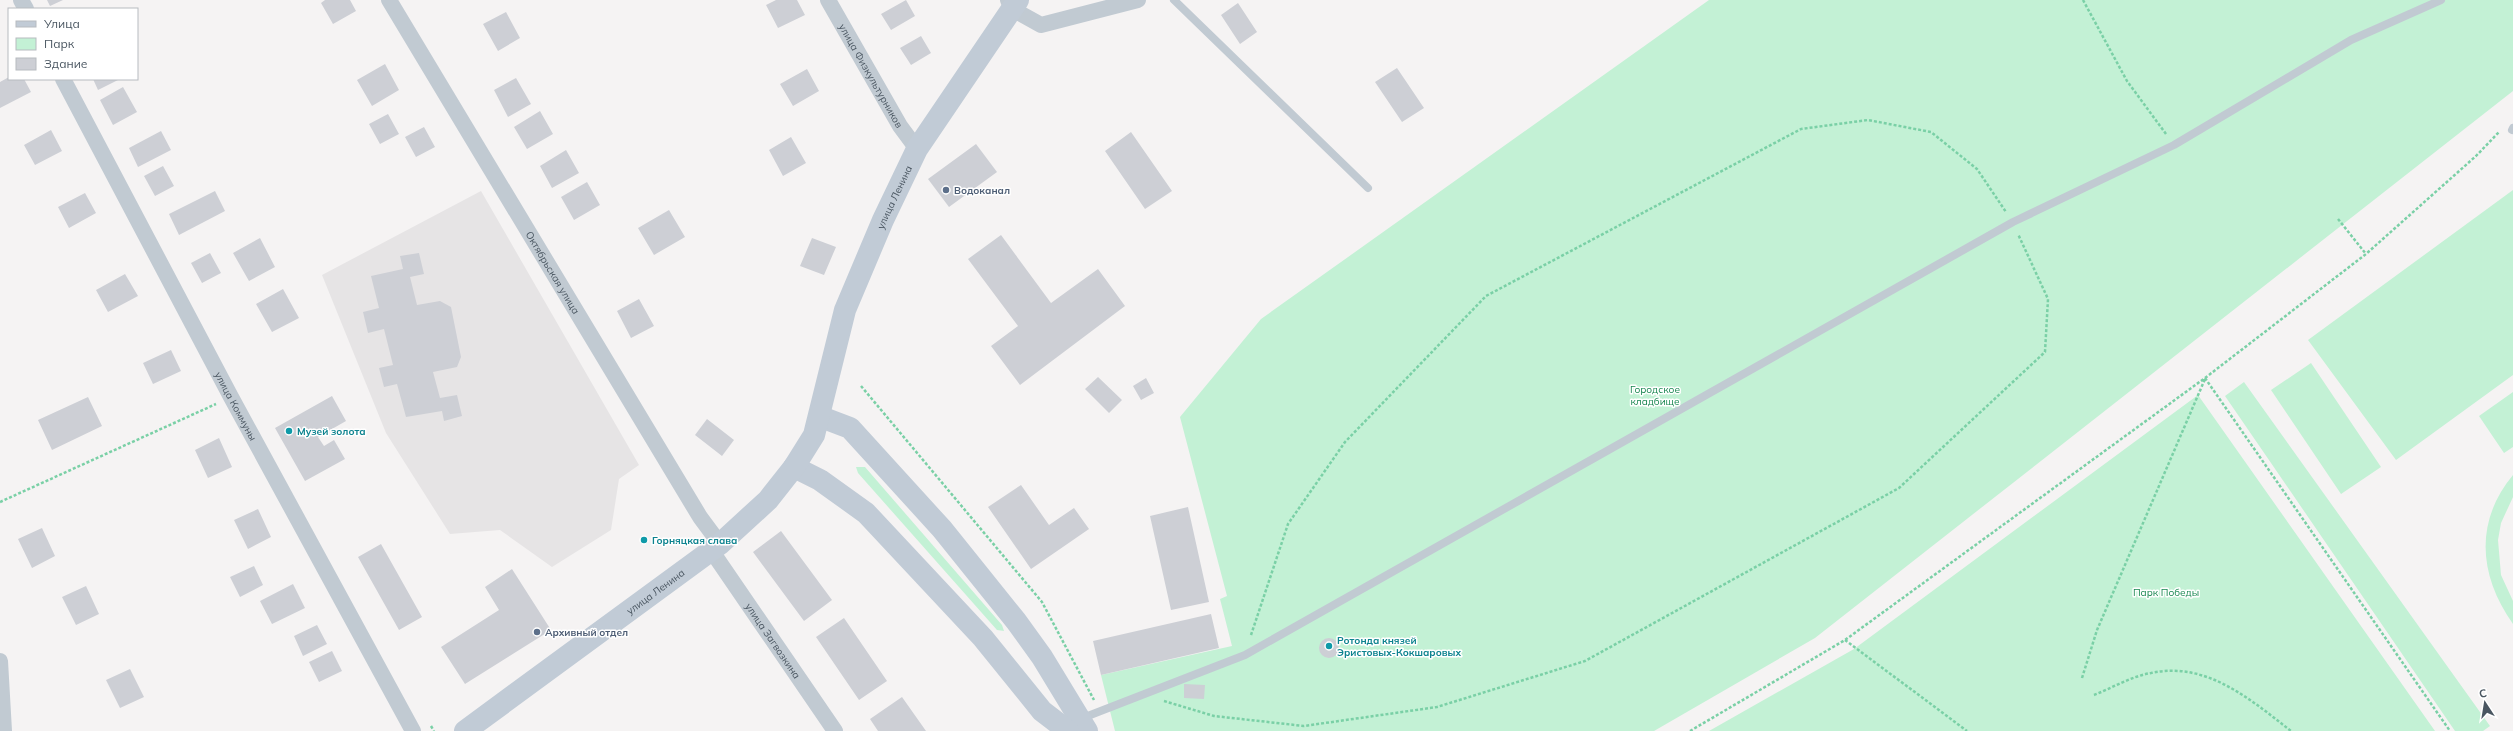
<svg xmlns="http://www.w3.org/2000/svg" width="2513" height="731" font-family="Mulish,sans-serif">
<rect width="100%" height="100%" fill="#f5f3f3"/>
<path fill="#e6e4e5" d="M 481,191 L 639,465 L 619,479 L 611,530 L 552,567 L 500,530 L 450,534 L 386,433 L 322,275 Z"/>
<path fill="#c3f1d5" d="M 1709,0 L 2513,0 L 2513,91 L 1815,638 L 1654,731 L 1115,731 L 1101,675 L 1232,646 L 1220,599 L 1227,596 L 1180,417 L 1261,319 Z
M 2513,190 L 2513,375 L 2396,460 L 2308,340 Z
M 2311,363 L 2381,467 L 2341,494 L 2271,390 Z
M 2244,382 L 2490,726 L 2483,731 L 2455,731 L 2225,396 Z
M 2513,392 L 2513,447 L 2504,453 L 2479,416 Z
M 2198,395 L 2435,731 L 1709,731 L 1854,649 Z
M 856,467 L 865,467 L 1002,625 L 1004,631 L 997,630 L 858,473 Z
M 2513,475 L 2513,497 L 2501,523 L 2498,540 L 2501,575 L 2513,601 L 2513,624 C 2479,576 2474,522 2513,475 Z"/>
<path fill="#cdcfd5" d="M 47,0 L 63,0 L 50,6 Z
M 325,0 L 350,0 L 356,11 L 333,24 L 321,3 Z
M 776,0 L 797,0 L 805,15 L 778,28 L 766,5 Z
M 906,0 L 915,16 L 891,30 L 881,14 Z
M 1238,3 L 1257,32 L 1240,44 L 1221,15 Z
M 506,12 L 520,38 L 498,51 L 483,24 Z
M 921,36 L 931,53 L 911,65 L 900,48 Z
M 385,64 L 399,90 L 372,106 L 357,80 Z
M 1397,68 L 1424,108 L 1402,122 L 1375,82 Z
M 807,69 L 819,91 L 793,106 L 780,84 Z
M 9,77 L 24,79 L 31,92 L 0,108 L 0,82 Z
M 516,78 L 531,104 L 508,117 L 494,90 Z
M 93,79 L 120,79 L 98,90 Z
M 123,87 L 137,112 L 113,125 L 100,100 Z
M 540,111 L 553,134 L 527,149 L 514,127 Z
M 388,114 L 399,134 L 380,144 L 369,124 Z
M 424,127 L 435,147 L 416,157 L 405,137 Z
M 51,130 L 62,151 L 35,165 L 24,145 Z
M 161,131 L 171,150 L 138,167 L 129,148 Z
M 1131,132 L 1172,191 L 1145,209 L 1105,151 Z
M 791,137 L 806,163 L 783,176 L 769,150 Z
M 976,144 L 997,172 L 949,207 L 928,179 Z
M 566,150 L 579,173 L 552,188 L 540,166 Z
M 163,166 L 174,186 L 155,196 L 144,176 Z
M 587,182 L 600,205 L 574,220 L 561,197 Z
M 215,191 L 225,211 L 179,235 L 169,214 Z
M 85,193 L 96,213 L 69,228 L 58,207 Z
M 669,210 L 685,237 L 654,255 L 638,228 Z
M 1001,235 L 1051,303 L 1098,269 L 1125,306 L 1020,385 L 991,346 L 1018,326 L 968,259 Z
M 260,238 L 275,267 L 249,281 L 233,253 Z
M 812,238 L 836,247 L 824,275 L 800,266 Z
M 210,253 L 221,273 L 202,283 L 191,263 Z
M 419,253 L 424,274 L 410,277 L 417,305 L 440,301 L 451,307 L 461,357 L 457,367 L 433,372 L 440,398 L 457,395 L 462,416 L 444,421 L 442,411 L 406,417 L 397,384 L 384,387 L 379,368 L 393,365 L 384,329 L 368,333 L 363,312 L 379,308 L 371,276 L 403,269 L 400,256 Z
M 125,274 L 138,296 L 108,312 L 96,290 Z
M 283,289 L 299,318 L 272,332 L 256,304 Z
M 639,299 L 654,326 L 631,338 L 617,311 Z
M 171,350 L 181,371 L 153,384 L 143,363 Z
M 1098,377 L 1122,400 L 1109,413 L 1085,389 Z
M 1146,378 L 1154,393 L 1141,400 L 1133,386 Z
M 332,396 L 346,421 L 318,437 L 324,446 L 334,440 L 345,459 L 305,481 L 275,428 Z
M 88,397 L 102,426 L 52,450 L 38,420 Z
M 707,419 L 734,440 L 722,456 L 695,435 Z
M 219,438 L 232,467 L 208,478 L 195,450 Z
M 1021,485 L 1049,525 L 1074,508 L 1089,529 L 1031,569 L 988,507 Z
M 1188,507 L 1209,602 L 1171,610 L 1150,516 Z
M 258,509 L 271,537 L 248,549 L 234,520 Z
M 42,528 L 55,556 L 32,568 L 18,539 Z
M 781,531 L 832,600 L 804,621 L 753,552 Z
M 381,544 L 422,617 L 399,630 L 358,557 Z
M 254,566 L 263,585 L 240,597 L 230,577 Z
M 512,569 L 551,630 L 465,684 L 441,647 L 499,610 L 485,587 Z
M 293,584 L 305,608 L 272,624 L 260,601 Z
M 86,586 L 99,614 L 76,625 L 62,597 Z
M 1211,614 L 1219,648 L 1101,675 L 1093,641 Z
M 844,618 L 887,681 L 859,700 L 816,637 Z
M 317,625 L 327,644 L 303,656 L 294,636 Z
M1319 648a10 10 0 1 1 20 0a10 10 0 1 1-20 0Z
M 332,651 L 342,671 L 319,682 L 309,662 Z
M 130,669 L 144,697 L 120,708 L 106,680 Z
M 1184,684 L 1205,685 L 1204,699 L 1184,698 Z
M 902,697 L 926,731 L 878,731 L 870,719 Z"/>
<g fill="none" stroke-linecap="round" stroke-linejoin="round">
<path stroke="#7ad0a6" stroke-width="2.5" stroke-dasharray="3 2" stroke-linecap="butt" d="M 2083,0 L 2127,81 L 2166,134
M 2338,219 L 2366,254
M 2205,378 L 2450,731
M 861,386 L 1042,602 L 1094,700
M 0,502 L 216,404
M 1251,635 L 1288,524 L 1345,442 L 1486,296 L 1801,129 L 1868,120 L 1931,132 L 1977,169 L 2006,212
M 1845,640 L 1967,731
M 2082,678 L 2097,630 L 2205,379
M 2094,695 C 2112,688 2132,676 2151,673 C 2206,661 2250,699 2291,731
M 1164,701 L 1214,716 L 1304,726 L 1437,707 L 1585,661 L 1899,488 L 2045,352 L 2048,299 L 2018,234
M 431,726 L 434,731
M 1690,731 L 1845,640 L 2205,378 L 2366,254 L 2476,156 L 2499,132"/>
<path stroke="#c1cad2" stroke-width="8" d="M 1174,0 L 1368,188
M 2512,130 L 2513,128
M 1080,719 L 1245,655 L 2013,222 L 2174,145 L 2351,40 L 2441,0"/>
<g stroke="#c1cad2" stroke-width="16">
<path d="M 21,0 L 26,9"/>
<path id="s1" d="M 389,0 L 700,517 L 720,544"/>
<path id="s2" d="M 828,0 L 900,126 L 917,149"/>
<path d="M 1008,0 L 1012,9 L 1041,25 L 1138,0"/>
<path id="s3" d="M 63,79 L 231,397 L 413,731"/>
<path id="s4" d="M 711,550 L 835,731"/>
<path d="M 0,661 L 4,731"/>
</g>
<g stroke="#c1cbd6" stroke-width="22">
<path d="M 821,417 L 850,428 L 942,529 L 1016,621 L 1042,657 L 1087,731"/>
<path d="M 794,467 L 820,480 L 866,513 L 983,638 L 1042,711 L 1068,731"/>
<path id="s5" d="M 465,731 L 720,544 L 768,500 L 794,467 L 814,435 L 845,310 L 883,220 L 917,149 L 1018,0"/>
</g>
</g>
<g fill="#5c6f8a" stroke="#fff" stroke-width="1.5">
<circle cx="946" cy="190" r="4"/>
<circle cx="537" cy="632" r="4"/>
</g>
<g fill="#0f9aa8" stroke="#fff" stroke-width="1.5">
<circle cx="289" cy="431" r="4"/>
<circle cx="644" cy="540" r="4"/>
<circle cx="1329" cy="646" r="4"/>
</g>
<g text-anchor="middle" stroke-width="3" stroke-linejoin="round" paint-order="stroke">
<g font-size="10" fill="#4a5661" stroke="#fff">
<text dy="4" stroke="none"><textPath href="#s2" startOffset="87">улица Физкультурников</textPath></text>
<text dy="4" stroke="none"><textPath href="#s5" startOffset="713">улица Ленина</textPath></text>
<text dy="4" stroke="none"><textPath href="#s1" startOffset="318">Октябрьская улица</textPath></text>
<text dy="4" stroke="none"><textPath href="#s3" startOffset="370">улица Коммуны</textPath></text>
<text dy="4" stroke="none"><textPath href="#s5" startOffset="236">улица Ленина</textPath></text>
<text dy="4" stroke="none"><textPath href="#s4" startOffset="110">улица Загвозкина</textPath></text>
</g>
<g font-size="10" font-weight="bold" fill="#4e5e75" stroke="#fff" text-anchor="start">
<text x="954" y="194">Водоканал</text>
<text x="545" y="636">Архивный отдел</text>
</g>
<g font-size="10" fill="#17864f" stroke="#fff">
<text x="1655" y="393">Городское<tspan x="1655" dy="12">кладбище</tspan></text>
<text x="2166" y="596">Парк Победы</text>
</g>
<g font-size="10" font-weight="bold" fill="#0d838f" stroke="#fff" text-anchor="start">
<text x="297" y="435">Музей золота</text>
<text x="652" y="544">Горняцкая слава</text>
<text x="1337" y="644">Ротонда князей<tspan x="1337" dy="12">Эристовых-Кокшаровых</tspan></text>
</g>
</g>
<rect x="8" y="8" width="130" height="72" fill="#ffffff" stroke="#b7bbc0"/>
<rect x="16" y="21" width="20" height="6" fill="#c1cbd6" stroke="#b7bbc0"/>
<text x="44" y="28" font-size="12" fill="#4a5661">Улица</text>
<rect x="16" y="38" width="20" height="12" fill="#c3f1d5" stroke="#b7bbc0"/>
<text x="44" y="48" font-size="12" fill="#4a5661">Парк</text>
<rect x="16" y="58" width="20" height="12" fill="#cdcfd5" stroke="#b7bbc0"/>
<text x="44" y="68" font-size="12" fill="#4a5661">Здание</text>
<g transform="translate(2485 703) rotate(348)" stroke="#ffffff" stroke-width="3" paint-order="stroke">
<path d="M0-3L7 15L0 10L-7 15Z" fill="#4a5661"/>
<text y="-6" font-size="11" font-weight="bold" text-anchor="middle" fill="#4a5661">С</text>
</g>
</svg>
